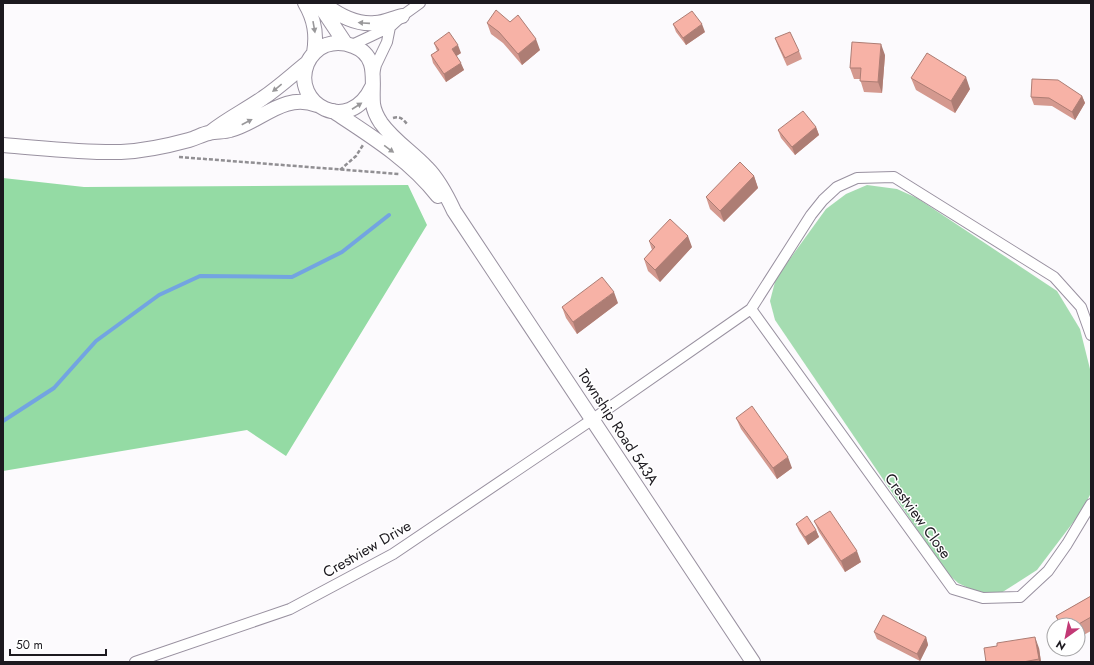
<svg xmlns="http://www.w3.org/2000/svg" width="1094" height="665" font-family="Jost,sans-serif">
<rect width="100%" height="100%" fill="#fcfafd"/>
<path fill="#a5dcb1" d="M 867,185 L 897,189 L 917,198 L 1057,291 L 1080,329 L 1091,373 L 1091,493 L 1081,512 L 1037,570 L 1001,593 L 979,593 L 958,583 L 946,572 L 775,320 L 770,301 L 776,278 L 826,209 L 846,194 Z"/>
<path fill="#94dba4" d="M 3,178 L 84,187 L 408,185 L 427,225 L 286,456 L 247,430 L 3,471 Z"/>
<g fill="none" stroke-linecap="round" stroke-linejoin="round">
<path stroke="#73a4e1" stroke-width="4" d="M 3,421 L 54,388 L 96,341 L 159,295 L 200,276 L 292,277 L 342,252 L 389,215"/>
<g stroke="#9991a0" stroke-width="12">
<path id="street" d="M 352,45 L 390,27 L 402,16 L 420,3
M 374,74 L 376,65 L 387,42 L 390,27
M 751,309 L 953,589 L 983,598 L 1020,597 L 1048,571 L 1067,544 L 1091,504
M 135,662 L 290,609 L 393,554 L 593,419 L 751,309 L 811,215 L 823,200 L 837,187 L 857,178 L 894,177 L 1054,277 L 1081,307 L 1091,335"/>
</g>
<g stroke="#9991a0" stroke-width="16">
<path id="secondary" d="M 305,3 C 315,20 317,35 314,53
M 323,3 C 338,15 355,25 375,23 C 384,23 393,18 402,16
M 319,4 L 345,43
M 372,87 C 349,136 291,104 307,64 C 310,56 318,48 326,45 C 335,42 343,42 353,46 C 380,56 371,82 373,104 C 374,111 377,117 381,123 C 394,141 412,152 427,168 C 439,180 447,196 454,211 L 753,662
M 333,111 C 371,136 410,160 438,196
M 211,132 C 227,119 246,110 263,98 C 278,88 292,75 307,63
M 3,145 C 42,148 82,153 121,152 C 144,151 167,146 189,140 C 196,138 203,134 209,133 C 216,131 224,132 230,130 C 261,122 283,92 317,105"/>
</g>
<path stroke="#918f93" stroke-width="2.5" stroke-dasharray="4 2" stroke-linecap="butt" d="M 393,118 C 400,116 403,119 407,124
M 179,157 L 399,174
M 340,170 L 356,156 L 363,145"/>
<use href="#street" stroke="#fff" stroke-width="10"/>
<use href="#secondary" stroke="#fff" stroke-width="14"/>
</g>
<path fill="#d4998f" d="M 487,23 L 540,50 L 522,65 L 503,43 L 491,34 Z
M 673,24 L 705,32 L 686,45 L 676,32 Z
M 775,38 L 799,51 L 802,59 L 787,66 L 778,46 Z
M 434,43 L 461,53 L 456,56 L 464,70 L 446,82 L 433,63 L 431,55 L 437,51 Z
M 885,55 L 882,93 L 864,92 L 860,79 L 854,79 L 850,68 Z
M 911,78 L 970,89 L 955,113 L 916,90 Z
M 1082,96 L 1085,103 L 1075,120 L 1052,106 L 1034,105 L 1031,97 Z
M 816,127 L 819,135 L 795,155 L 781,138 L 778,130 Z
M 754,176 L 758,188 L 724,222 L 710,209 L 706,197 Z
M 649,241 L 692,247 L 660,282 L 648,271 L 644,259 L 652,250 Z
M 618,303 L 577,334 L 566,318 L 562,307 Z
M 736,418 L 792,468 L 777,479 L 741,429 Z
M 814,521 L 861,562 L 845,572 L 819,532 Z
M 796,524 L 816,530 L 819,537 L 808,545 L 799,531 Z
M 1091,596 L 1091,631 L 1078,638 L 1078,625 L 1059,625 L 1056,616 Z
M 874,632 L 926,637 L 928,645 L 920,661 L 877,639 Z
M 997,646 L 1039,648 L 1041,662 L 986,662 Z"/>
<path fill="#ad7d74" d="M 702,24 L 705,32 L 686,45 L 683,38 Z
M 536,39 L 540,50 L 522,65 L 518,54 Z
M 881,44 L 885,55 L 882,93 L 878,82 Z
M 458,45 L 461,53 L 455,57 L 452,49 Z
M 461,63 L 464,70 L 446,82 L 444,74 Z
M 966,77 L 970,89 L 955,113 L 951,101 Z
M 1082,96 L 1085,103 L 1075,120 L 1072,112 Z
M 816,127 L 819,135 L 795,155 L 792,147 Z
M 754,176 L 758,188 L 724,222 L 720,211 Z
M 688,236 L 692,247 L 660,282 L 655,270 Z
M 614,292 L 618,303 L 577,334 L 573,322 Z
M 788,457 L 792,468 L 777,479 L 773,468 Z
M 816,530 L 819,537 L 808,545 L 805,537 Z
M 857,551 L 861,562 L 845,572 L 841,561 Z
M 926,637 L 928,645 L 920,661 L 917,654 Z
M 1035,637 L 1039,648 L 1041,662 L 1039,662 L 1039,659 Z"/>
<path fill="#f7b2a6" stroke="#ad7d74" d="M 496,10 L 510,22 L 518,15 L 536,39 L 518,54 L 499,32 L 487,23 Z
M 692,11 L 702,24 L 683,38 L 673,24 Z
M 449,32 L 458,45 L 452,49 L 461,63 L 444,74 L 431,55 L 439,50 L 434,43 Z
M 790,32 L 799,51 L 785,58 L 775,38 Z
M 852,42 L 881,44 L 878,82 L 860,81 L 861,68 L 850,68 Z
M 927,53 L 966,77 L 951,101 L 911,78 Z
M 1032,79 L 1058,80 L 1082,96 L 1072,112 L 1049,98 L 1031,97 Z
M 803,111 L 816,127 L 792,147 L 778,130 Z
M 740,162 L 754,176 L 720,211 L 706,197 Z
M 670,219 L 688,236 L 655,270 L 644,259 L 655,247 L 649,241 Z
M 602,277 L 614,292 L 573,322 L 562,307 Z
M 752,406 L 788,457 L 773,468 L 736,418 Z
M 830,511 L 857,551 L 841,561 L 814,521 Z
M 807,516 L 816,530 L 805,537 L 796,524 Z
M 1091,596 L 1091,617 L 1077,625 L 1061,625 L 1056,616 Z
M 883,615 L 926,637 L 917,654 L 874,632 Z
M 1035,637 L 1039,659 L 1023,662 L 986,662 L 984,648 L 997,646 L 997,643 Z"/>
<defs><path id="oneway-solid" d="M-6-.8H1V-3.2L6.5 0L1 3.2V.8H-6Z"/></defs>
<g fill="#99989a">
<use href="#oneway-solid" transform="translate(364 23) rotate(-176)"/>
<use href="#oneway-solid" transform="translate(314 27) rotate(80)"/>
<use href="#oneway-solid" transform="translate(277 88) rotate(141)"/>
<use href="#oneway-solid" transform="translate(357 106) rotate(-33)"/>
<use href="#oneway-solid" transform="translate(247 122) rotate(-28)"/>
<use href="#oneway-solid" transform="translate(389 149) rotate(36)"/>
</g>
<g text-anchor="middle" stroke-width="3" stroke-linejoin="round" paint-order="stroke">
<g font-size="15" fill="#1c191f" stroke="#fff">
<text transform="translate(618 427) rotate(57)" y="5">Township Road 543A</text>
<text transform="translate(918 516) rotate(54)" y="5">Crestview Close</text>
<text transform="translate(367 549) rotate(-30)" y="5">Crestview Drive</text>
</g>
</g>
<rect width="1094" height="665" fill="none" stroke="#1c191f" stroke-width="8"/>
<g transform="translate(1066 637) rotate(213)"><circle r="19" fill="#ffffff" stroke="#a4a3a5"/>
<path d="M0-3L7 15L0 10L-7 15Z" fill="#c23975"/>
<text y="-6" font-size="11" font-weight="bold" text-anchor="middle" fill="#1c191f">N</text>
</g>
<path d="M10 649v6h96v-6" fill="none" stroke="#1c191f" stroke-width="2"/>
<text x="16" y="649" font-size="12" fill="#1c191f" stroke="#ffffff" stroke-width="3" paint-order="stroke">50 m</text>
</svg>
